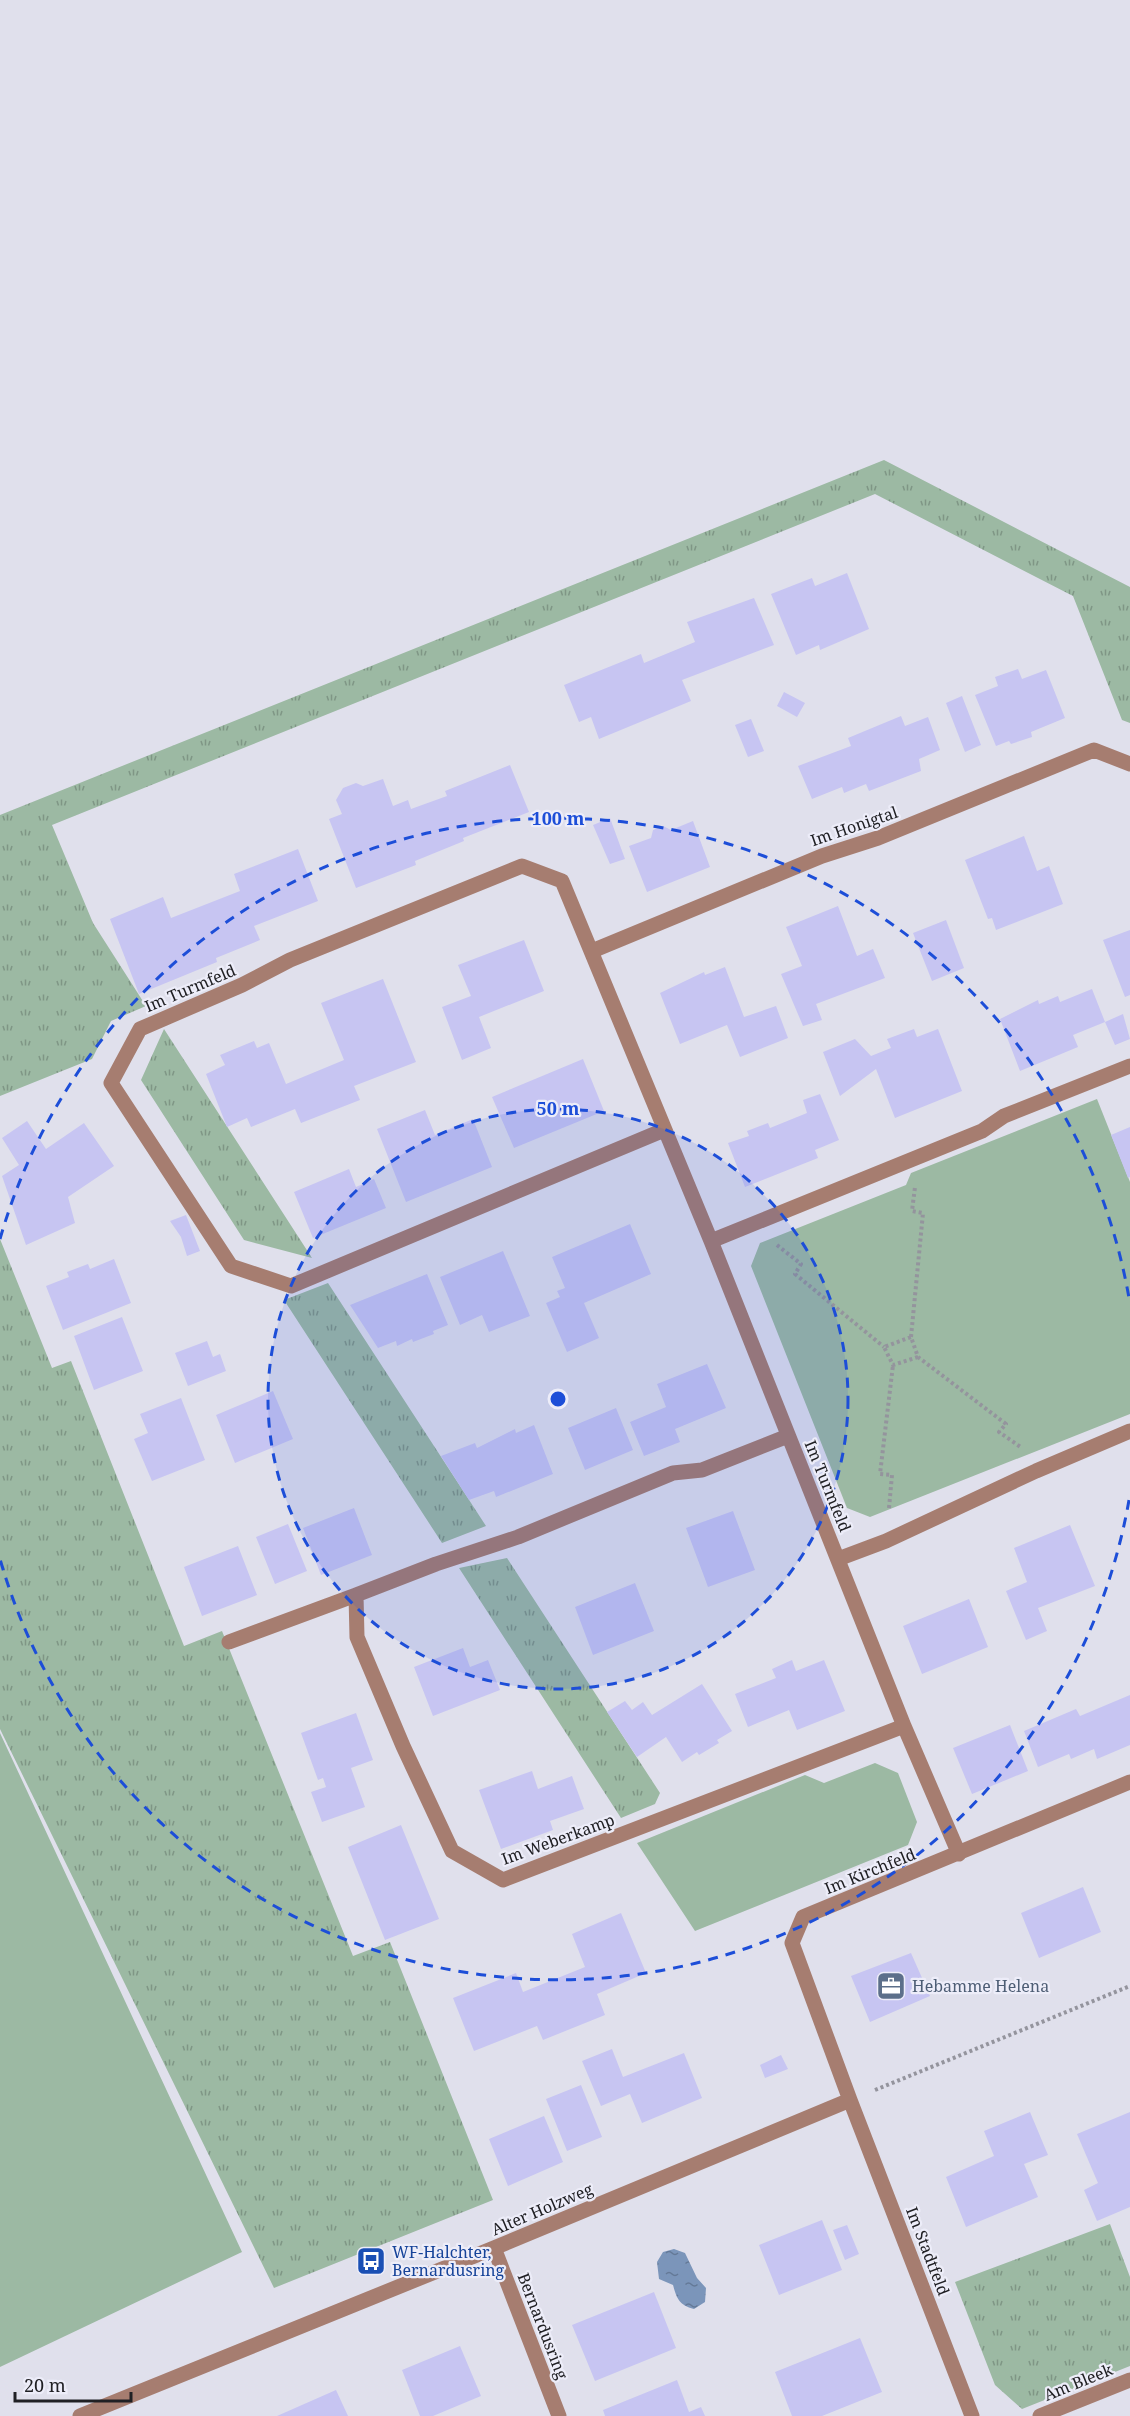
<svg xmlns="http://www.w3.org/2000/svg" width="1130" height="2416" font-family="'Noto Serif',serif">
<defs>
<pattern id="grass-tufts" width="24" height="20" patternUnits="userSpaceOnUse" patternTransform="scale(1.5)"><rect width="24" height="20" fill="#9cb9a3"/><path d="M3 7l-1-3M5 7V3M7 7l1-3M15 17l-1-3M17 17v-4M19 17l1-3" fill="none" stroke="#7f9685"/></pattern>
<pattern id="water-ripples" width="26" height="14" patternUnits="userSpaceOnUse" patternTransform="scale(1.5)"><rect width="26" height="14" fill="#7b95ba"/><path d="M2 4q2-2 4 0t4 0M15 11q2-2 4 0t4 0" fill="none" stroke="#647997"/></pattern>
</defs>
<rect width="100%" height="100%" fill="#e0e0ec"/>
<path fill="url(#grass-tufts)" d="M 884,460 L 1130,587 L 1130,723 L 1122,720 L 1073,596 L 875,494 L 52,825 L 93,923 L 146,1006 L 111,1021 L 92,1059 L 0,1096 L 0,815 Z
M 164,1029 L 312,1258 L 244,1240 L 141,1080 Z
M 0,1239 L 52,1368 L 71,1361 L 184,1646 L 222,1631 L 353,1956 L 390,1942 L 493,2200 L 274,2288 L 0,1729 Z
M 328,1283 L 486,1526 L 442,1543 L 284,1300 Z
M 507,1558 L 660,1793 L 655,1804 L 621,1818 L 459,1568 Z
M 1110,2224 L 1130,2277 L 1130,2366 L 1022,2409 L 995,2385 L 955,2282 Z"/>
<path fill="#9cb9a3" d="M 1097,1099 L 1130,1182 L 1130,1414 L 870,1517 L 847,1508 L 751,1266 L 760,1243 L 906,1185 L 911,1173 Z
M 0,1733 L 242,2252 L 0,2367 Z
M 875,1763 L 898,1773 L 917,1822 L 908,1845 L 695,1931 L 637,1843 L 805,1775 L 824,1783 Z"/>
<path fill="url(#water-ripples)" d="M 674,2249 L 685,2253 L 697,2278 L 706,2288 L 705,2302 L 694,2309 C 679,2305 677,2299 673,2285 L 659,2279 L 657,2262 L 663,2252 Z"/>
<path fill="#c7c5f2" d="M 847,573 L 869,629 L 820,650 L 819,645 L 796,655 L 771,594 L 812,578 L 815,586 Z
M 754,598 L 774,645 L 682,680 L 691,701 L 599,739 L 591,717 L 579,722 L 564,685 L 641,654 L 644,663 L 695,642 L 687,622 Z
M 1018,669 L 1022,679 L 1046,670 L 1065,718 L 1031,732 L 1032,737 L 1011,744 L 1009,741 L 996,746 L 975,695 L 998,686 L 995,677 Z
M 784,692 L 805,703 L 797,717 L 777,706 Z
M 962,696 L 981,745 L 965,752 L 946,703 Z
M 901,716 L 905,726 L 928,717 L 940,750 L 919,759 L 921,771 L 869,791 L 866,784 L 844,793 L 842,787 L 812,799 L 798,766 L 851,746 L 848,738 Z
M 751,719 L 764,751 L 748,757 L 735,725 Z
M 510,765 L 529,812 L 463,838 L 464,841 L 415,861 L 416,865 L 356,888 L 329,819 L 342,814 L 336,800 L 343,788 L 356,783 L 363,786 L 383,779 L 393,806 L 408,800 L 411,809 L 447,796 L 445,791 Z
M 610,818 L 625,859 L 610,864 L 593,825 Z
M 693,821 L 710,867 L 647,892 L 629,846 L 651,838 L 653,830 L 663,826 L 671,830 Z
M 1024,836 L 1037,871 L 1049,866 L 1063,904 L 996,930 L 992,918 L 988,919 L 965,860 Z
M 298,849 L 318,901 L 254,926 L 260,940 L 216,958 L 217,962 L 139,994 L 110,919 L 163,897 L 171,918 L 240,891 L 234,874 Z
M 838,906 L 857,956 L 873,949 L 885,978 L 816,1004 L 822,1020 L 803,1026 L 781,974 L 802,966 L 786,927 Z
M 946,920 L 964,968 L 932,981 L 913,933 Z
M 1130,930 L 1130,995 L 1125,997 L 1103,940 Z
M 524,940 L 544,991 L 479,1017 L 491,1048 L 462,1060 L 442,1007 L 471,996 L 458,965 Z
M 725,967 L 744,1017 L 776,1006 L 788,1038 L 740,1057 L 727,1025 L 680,1044 L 660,993 L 704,972 L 705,975 Z
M 383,979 L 416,1062 L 354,1086 L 360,1100 L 301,1123 L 295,1109 L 251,1127 L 247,1118 L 227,1127 L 206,1074 L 225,1065 L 220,1055 L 254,1041 L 257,1048 L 269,1043 L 286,1084 L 344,1060 L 321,1003 Z
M 1092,989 L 1105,1022 L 1073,1035 L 1078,1047 L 1020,1071 L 1000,1019 L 1038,1000 L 1039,1004 L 1058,996 L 1060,1002 Z
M 1123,1014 L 1130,1039 L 1115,1045 L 1105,1022 Z
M 914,1029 L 917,1037 L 938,1029 L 962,1091 L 895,1118 L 876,1069 L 840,1096 L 823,1052 L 855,1039 L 871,1056 L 891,1048 L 887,1039 Z
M 583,1059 L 604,1111 L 514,1148 L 492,1097 Z
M 820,1094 L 839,1140 L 815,1150 L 818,1158 L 745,1187 L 728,1143 L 749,1136 L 747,1131 L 768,1123 L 770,1128 L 807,1113 L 803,1100 Z
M 425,1110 L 435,1135 L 473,1119 L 492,1167 L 406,1202 L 377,1129 Z
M 27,1121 L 46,1149 L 84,1123 L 114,1166 L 68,1197 L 75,1223 L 26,1245 L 2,1176 L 19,1165 L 2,1138 Z
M 1130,1127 L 1130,1177 L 1128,1178 L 1111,1135 Z
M 349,1169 L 356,1187 L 374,1179 L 386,1208 L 313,1238 L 294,1192 Z
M 186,1215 L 200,1251 L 187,1256 L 181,1237 L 170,1221 Z
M 630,1224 L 651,1274 L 584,1303 L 599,1338 L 567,1352 L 546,1303 L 560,1297 L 557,1291 L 565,1288 L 552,1257 Z
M 503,1251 L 530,1316 L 489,1332 L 482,1315 L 460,1325 L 440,1277 Z
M 114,1259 L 131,1303 L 63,1330 L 46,1286 L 69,1277 L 67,1272 L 88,1264 L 90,1269 Z
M 427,1274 L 448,1325 L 433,1331 L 434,1334 L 413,1342 L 412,1339 L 397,1346 L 396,1341 L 378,1348 L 350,1305 Z
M 122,1317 L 143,1371 L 94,1390 L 74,1336 Z
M 207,1341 L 213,1357 L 220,1354 L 226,1371 L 188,1386 L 175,1353 Z
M 707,1364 L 726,1408 L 675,1429 L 680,1442 L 644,1456 L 630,1422 L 666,1407 L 657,1384 Z
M 273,1391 L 293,1439 L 235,1463 L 216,1415 Z
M 181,1398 L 205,1460 L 152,1481 L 134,1439 L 148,1433 L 140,1414 Z
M 616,1408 L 633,1450 L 585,1470 L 568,1428 Z
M 534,1425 L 553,1474 L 496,1497 L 494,1491 L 469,1500 L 441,1456 L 475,1443 L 477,1448 L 515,1429 L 516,1433 Z
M 354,1508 L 372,1555 L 321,1575 L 303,1528 Z
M 733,1511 L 755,1570 L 708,1587 L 686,1528 Z
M 288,1524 L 307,1571 L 275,1584 L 256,1537 Z
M 1070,1525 L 1095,1586 L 1038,1608 L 1047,1631 L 1026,1640 L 1006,1591 L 1027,1582 L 1014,1548 Z
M 238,1546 L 257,1595 L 202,1616 L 184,1567 Z
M 635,1583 L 654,1631 L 593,1655 L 575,1607 Z
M 969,1599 L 988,1647 L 922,1674 L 903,1626 Z
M 463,1648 L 470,1667 L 488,1660 L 500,1690 L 433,1716 L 414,1667 Z
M 792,1660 L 796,1671 L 824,1660 L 845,1711 L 797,1730 L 789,1710 L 748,1727 L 735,1694 L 776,1678 L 772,1669 Z
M 702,1684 L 732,1731 L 717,1740 L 719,1743 L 699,1755 L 697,1752 L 682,1762 L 666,1737 L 637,1757 L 607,1712 L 625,1701 L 632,1710 L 643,1702 L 652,1715 Z
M 1130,1695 L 1130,1745 L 1097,1759 L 1094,1749 L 1071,1759 L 1069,1754 L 1038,1767 L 1024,1731 L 1076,1709 L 1080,1716 Z
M 356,1713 L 373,1760 L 351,1768 L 365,1807 L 322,1822 L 311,1792 L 326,1787 L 323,1778 L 318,1780 L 301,1733 Z
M 1010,1725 L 1028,1771 L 972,1794 L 953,1748 Z
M 532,1771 L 538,1789 L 572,1776 L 584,1809 L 550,1821 L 553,1830 L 501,1849 L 479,1790 Z
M 401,1825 L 439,1919 L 385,1940 L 348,1847 Z
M 1083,1887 L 1101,1932 L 1039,1958 L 1021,1913 Z
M 621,1913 L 646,1973 L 597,1994 L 605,2015 L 543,2040 L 537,2026 L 474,2051 L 453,1998 L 516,1973 L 523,1992 L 585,1967 L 572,1934 Z
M 911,1953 L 930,1996 L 870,2022 L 851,1976 Z
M 612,2049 L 623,2077 L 684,2053 L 702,2098 L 642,2123 L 630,2094 L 601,2106 L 582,2061 Z
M 781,2055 L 788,2069 L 765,2078 L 760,2065 Z
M 581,2085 L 602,2137 L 567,2151 L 546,2099 Z
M 1030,2112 L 1048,2155 L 1024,2164 L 1038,2197 L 966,2227 L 946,2177 L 994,2156 L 984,2131 Z
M 1130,2112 L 1130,2207 L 1097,2221 L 1084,2190 L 1098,2183 L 1077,2134 Z
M 544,2116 L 563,2162 L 508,2186 L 489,2139 Z
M 822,2220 L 842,2270 L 779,2295 L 759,2245 Z
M 847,2225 L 859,2254 L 845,2260 L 833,2230 Z
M 654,2292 L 676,2348 L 595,2381 L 572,2325 Z
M 860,2338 L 882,2392 L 822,2416 L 792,2416 L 775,2372 Z
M 460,2346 L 481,2396 L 433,2416 L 420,2416 L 402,2370 Z
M 677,2380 L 689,2412 L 701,2407 L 705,2416 L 605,2416 L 603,2410 Z
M 336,2390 L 348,2416 L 277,2416 Z"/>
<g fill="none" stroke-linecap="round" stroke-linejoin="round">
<path stroke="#94949d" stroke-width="4" stroke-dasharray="3 3" stroke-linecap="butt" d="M 777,1245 L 801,1264 L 795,1274 L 884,1347
M 911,1337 L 923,1213 L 912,1211 L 915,1187
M 918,1357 L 893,1365 L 884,1347 L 911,1337 L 918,1357 L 1006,1424 L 999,1432 L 1022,1448
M 889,1508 L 892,1475 L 880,1474 L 893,1365
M 875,2090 L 1130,1986"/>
<path stroke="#a67d70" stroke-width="15" d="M 592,951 L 822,856 L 878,838 L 1094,750 L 1130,764
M 664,1130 L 291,1286 L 231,1266 L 111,1083 L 140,1029 L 242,985 L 290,960 L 522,866 L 562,881 L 711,1241 L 904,1726 L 959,1854
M 711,1241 L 982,1131 L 1004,1116 L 1130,1066
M 788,1436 L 702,1470 L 673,1473 L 518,1537 L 436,1564 L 356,1595 L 357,1637 L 403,1746 L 452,1851 L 503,1880 L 904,1726
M 838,1559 L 886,1541 L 1036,1471 L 1130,1431
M 229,1642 L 356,1595
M 494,2248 L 559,2416
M 80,2416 L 494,2248 L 850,2100
M 972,2416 L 850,2100 L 792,1943 L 803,1917 L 1130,1782
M 1040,2416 L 1130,2380"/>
</g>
<circle cx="558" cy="1399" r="290" fill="#1d4ed8" fill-opacity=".12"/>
<g fill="none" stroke="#1d4ed8" stroke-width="3" stroke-dasharray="10 8">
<circle cx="558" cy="1399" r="290"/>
<path d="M1129 1500A580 580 0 0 1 0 1559M0 1239A580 580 0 0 1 1129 1298"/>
</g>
<defs>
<g id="office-square" transform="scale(1.5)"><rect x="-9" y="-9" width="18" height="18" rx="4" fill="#5c6f8a" stroke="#ededf9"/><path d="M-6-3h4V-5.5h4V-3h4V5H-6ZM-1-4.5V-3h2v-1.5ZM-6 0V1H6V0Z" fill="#fff"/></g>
<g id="bus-square" transform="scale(1.5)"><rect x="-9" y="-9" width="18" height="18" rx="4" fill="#1a4fb4" stroke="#ededf9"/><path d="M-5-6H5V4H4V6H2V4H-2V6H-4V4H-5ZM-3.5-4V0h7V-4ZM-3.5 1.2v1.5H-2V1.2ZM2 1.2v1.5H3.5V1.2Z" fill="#fff"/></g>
</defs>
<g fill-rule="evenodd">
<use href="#office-square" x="891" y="1986"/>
<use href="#bus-square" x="371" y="2261"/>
</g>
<g text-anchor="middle" stroke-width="4.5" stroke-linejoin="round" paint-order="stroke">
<g font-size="16" fill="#202024" stroke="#ededf9">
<text transform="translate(854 826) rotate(-19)" y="6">Im Honigtal</text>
<text transform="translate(190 988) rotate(-23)" y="6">Im Turmfeld</text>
<text transform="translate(828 1486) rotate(68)" y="6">Im Turmfeld</text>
<text transform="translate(558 1839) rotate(-20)" y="6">Im Weberkamp</text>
<text transform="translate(870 1871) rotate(-22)" y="6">Im Kirchfeld</text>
<text transform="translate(542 2209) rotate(-23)" y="6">Alter Holzweg</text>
<text transform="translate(928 2251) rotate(69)" y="6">Im Stadtfeld</text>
<text transform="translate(543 2326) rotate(69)" y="6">Bernardusring</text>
<text transform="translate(1078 2382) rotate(-22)" y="6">Am Bleek</text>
</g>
<g font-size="16" fill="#4e5e75" stroke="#ededf9" text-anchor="start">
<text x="912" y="1992">Hebamme Helena</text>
</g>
<g font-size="16" fill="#164399" stroke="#ededf9" text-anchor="start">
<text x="392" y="2258">WF-Halchter,<tspan x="392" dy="18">Bernardusring</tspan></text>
</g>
</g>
<circle cx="558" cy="1399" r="9" fill="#1d4ed8" stroke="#ededf9" stroke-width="3"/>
<g font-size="18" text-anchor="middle" font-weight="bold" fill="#1d4ed8" stroke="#ededf9" stroke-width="4.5" stroke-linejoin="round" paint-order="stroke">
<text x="558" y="825">100 m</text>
<text x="558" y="1115">50 m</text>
</g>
<path d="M15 2392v9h116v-9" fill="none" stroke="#202024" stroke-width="3"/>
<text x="24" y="2392" font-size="18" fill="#202024" stroke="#ededf9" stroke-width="4.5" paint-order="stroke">20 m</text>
</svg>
